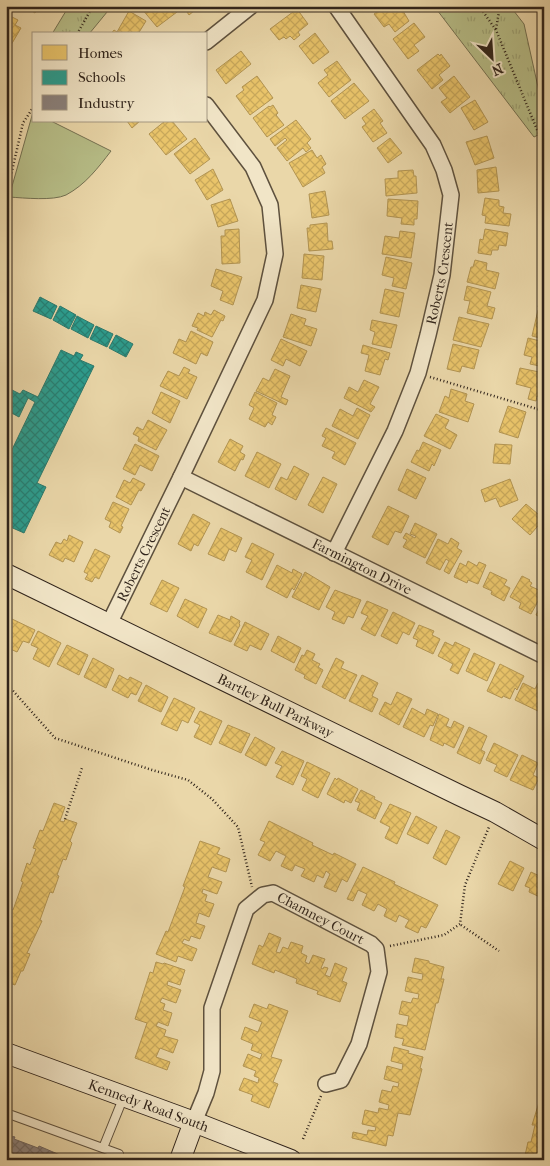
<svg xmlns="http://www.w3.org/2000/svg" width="550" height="1166" font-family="'IM FELL French Canon',serif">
<defs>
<pattern id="park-tufts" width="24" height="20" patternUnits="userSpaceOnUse" patternTransform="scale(1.25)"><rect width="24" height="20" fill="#b7be88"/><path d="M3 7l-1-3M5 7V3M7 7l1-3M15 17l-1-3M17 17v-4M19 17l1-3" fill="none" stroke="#9ea375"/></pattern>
<pattern id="homes-cross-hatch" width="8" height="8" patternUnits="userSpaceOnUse" patternTransform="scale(1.25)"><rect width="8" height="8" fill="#e9c46a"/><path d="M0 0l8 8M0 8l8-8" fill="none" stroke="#c8a85b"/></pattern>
<pattern id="schools-cross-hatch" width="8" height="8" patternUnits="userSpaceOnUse" patternTransform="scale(1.25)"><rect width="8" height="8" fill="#2a9d8f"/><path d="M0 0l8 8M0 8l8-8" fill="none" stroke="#248074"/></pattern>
<pattern id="industry-cross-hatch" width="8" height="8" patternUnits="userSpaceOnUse" patternTransform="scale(1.25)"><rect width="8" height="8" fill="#8a817c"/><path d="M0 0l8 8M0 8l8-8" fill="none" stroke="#716965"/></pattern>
</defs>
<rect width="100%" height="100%" fill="#ead7a9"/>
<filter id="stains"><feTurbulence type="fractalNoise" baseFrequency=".004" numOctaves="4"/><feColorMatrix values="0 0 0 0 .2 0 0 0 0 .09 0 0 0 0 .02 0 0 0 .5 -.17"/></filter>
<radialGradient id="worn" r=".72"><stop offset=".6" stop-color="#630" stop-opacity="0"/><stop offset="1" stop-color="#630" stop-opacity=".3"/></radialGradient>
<path fill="#b7be88" stroke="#747152" d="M 33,112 L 34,121 L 51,121 L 111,151 C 98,168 85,185 66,195 C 53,201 24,198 9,197 Z"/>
<path fill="url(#park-tufts)" stroke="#747152" d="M 69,6 L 112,6 L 89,34 L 52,34 Z
M 434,6 L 510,6 L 524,24 L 544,114 L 544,132 L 534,137 Z"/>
<path fill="url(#homes-cross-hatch)" stroke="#b29452" d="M 24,6 L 39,6 L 35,13 Z
M 146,6 L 173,6 L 177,12 L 157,27 L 142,9 Z
M 183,6 L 200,6 L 189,15 Z
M 385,6 L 400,6 L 409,21 L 395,32 L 389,24 L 384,27 L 374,14 Z
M 535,6 L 544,6 L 544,11 L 540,13 Z
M 297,9 L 308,24 L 298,32 L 300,35 L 294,40 L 290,36 L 286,39 L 284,37 L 279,40 L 270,29 Z
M 129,11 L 146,21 L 138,34 L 111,34 L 114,30 L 117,32 Z
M 6,14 L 18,20 L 15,25 L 21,28 L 11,45 L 6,42 Z
M 414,23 L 425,37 L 414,45 L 419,51 L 408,59 L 393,39 Z
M 315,33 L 329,52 L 313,64 L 299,46 Z
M 241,51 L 251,64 L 226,84 L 216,70 Z
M 438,54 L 440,56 L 441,54 L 450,66 L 439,75 L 443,80 L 432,89 L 417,70 Z
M 337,61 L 351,80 L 329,97 L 318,83 L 328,75 L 324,70 Z
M 257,76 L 273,98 L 250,115 L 236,96 L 244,90 L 242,87 Z
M 454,76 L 470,97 L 450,113 L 441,102 L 447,98 L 439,88 Z
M 354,83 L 369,101 L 345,119 L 331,101 Z
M 475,100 L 488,122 L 474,130 L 461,108 Z
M 273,105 L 278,113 L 276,115 L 284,125 L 267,137 L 253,118 L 269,106 L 270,107 Z
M 374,109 L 383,121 L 380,123 L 387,133 L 373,142 L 362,127 L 366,124 L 362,118 Z
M 296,120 L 311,139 L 307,143 L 311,148 L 306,152 L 303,148 L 287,161 L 277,148 L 287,140 L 285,138 L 275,146 L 270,139 Z
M 127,121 L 140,121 L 132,128 Z
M 165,121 L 172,121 L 187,139 L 166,155 L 149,134 Z
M 487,136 L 494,158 L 475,165 L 466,142 Z
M 195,138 L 210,159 L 190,174 L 174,154 Z
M 390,138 L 402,153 L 388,163 L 377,148 Z
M 312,150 L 317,158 L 321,155 L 326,164 L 322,167 L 325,173 L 303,187 L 289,163 Z
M 496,167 L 499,191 L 478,193 L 477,170 Z
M 213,169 L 223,190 L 207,200 L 195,180 Z
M 413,170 L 414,176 L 416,176 L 417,193 L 386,196 L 385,179 L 398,178 L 398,171 Z
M 325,191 L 329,215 L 312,218 L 309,194 Z
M 485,198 L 499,200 L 499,206 L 504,207 L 503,213 L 511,214 L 509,226 L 485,223 L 486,216 L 482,215 Z
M 230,199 L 238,221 L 218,227 L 211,205 Z
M 388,199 L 418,201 L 417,219 L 414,219 L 414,225 L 401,224 L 402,218 L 387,216 Z
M 327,223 L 328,241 L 332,241 L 333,249 L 309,251 L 307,228 L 310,228 L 310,225 Z
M 239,229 L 240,263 L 222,264 L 221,236 L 225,236 L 225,230 Z
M 485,229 L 508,233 L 506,246 L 499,245 L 498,250 L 492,250 L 491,255 L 478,253 L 480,239 L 483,240 Z
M 400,231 L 415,233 L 411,258 L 382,254 L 385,236 L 399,238 Z
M 541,253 L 544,254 L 544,265 L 539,264 Z
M 304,254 L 324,256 L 322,280 L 302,278 Z
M 386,257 L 412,263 L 406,289 L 392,286 L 394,278 L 382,275 Z
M 475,260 L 487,263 L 486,270 L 499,273 L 495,289 L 467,282 L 471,267 L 473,267 Z
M 216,269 L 242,277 L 233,305 L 220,300 L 223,291 L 211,286 Z
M 544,282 L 544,308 L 538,307 Z
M 301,285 L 321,289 L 316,312 L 297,308 Z
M 467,286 L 491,292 L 487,306 L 495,308 L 492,319 L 467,313 L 470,301 L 464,300 Z
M 385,289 L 404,293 L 399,317 L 380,313 Z
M 214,310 L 225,316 L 223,321 L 221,320 L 212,337 L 197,330 L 198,328 L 192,326 L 198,313 L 204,316 L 205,312 L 211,315 Z
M 538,310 L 544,311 L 544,339 L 532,336 Z
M 291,314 L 306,319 L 304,325 L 317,329 L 311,346 L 283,337 Z
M 459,317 L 489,324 L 481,347 L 453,340 Z
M 372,320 L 397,325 L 391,348 L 372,344 L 375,332 L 370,330 Z
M 191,331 L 213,342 L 207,356 L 201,353 L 196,364 L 173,353 L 179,339 L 186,342 Z
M 528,338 L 544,342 L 544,367 L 530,364 L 532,357 L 524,355 Z
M 281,339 L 307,351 L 300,366 L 286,359 L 283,366 L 271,360 Z
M 453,344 L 479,350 L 474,369 L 462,366 L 460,372 L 447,369 Z
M 363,345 L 390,353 L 388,360 L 385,359 L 380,375 L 365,371 L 369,355 L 361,353 Z
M 184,367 L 190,370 L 188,373 L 197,377 L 187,399 L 160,386 L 168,371 L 179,376 Z
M 520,368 L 544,373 L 543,398 L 537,396 L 536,401 L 528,399 L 531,388 L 516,384 Z
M 275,369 L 290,376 L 281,397 L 288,400 L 286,405 L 256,391 L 263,378 L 269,381 Z
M 364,380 L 379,387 L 370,404 L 375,407 L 371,412 L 344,398 L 349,387 L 358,392 Z
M 451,389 L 467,394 L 465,401 L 474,404 L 468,422 L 439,412 L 445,396 L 449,398 Z
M 161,392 L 180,401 L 170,423 L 152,413 Z
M 255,392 L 277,403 L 272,415 L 276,417 L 272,425 L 268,422 L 265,427 L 249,419 L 254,408 L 249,405 Z
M 508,406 L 526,412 L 518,438 L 499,432 Z
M 357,408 L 370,415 L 358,439 L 332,426 L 340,409 L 353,416 Z
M 436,414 L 449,420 L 445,428 L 457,435 L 450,449 L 424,436 Z
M 148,420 L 167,430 L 156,450 L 138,441 L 139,437 L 133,434 L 137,427 L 143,430 Z
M 326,428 L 356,443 L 345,465 L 332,458 L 335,452 L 322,446 L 326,438 L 322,436 Z
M 230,439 L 243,446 L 240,452 L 245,455 L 243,460 L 241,459 L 235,471 L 218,462 Z
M 423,442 L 441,450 L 434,466 L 432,464 L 429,471 L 411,462 L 417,450 L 419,451 Z
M 135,444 L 159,456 L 152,471 L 140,465 L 135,475 L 123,469 Z
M 495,444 L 512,445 L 510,464 L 493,463 Z
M 257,452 L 281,464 L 269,488 L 245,476 Z
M 294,466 L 309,474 L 296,500 L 275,489 L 281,477 L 287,480 Z
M 407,469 L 426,478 L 416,499 L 398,490 Z
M 323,477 L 337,484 L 323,513 L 308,505 Z
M 133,478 L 145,484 L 141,491 L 139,490 L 131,505 L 116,497 L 124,480 L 130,483 Z
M 510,479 L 518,500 L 500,507 L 496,498 L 485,502 L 481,490 Z
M 113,502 L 129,509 L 121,526 L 123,527 L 120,533 L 109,527 L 111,522 L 105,519 Z
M 526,504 L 544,519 L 530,535 L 512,519 Z
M 388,506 L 409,516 L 401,533 L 395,531 L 388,545 L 372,537 Z
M 193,514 L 210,523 L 198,546 L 194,544 L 191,551 L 178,544 Z
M 415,523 L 437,534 L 425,558 L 403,547 L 407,540 L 403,538 L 406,533 L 415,538 L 416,536 L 410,534 Z
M 221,528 L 242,538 L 236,552 L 229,549 L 224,561 L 208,554 Z
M 69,535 L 83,542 L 74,562 L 65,558 L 63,562 L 49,555 L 56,542 L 61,544 L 64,539 L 67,541 Z
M 451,538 L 459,543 L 457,548 L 462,551 L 449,574 L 444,571 L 449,561 L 446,559 L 440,570 L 426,563 L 438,539 L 448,544 Z
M 252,543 L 274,554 L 262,580 L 246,572 L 252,560 L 245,557 Z
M 95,549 L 110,556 L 99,579 L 95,577 L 92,582 L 85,579 L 88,574 L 84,572 Z
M 468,561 L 477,566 L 479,562 L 486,565 L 478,584 L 468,580 L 467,583 L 454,577 L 460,563 L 466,566 Z
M 277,565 L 292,573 L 293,569 L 302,574 L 294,590 L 292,588 L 287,598 L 266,587 Z
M 305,572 L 330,587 L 319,610 L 292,597 Z
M 490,572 L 507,580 L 504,585 L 510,588 L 504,601 L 491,594 L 492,591 L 483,587 Z
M 522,576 L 530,580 L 529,581 L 532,583 L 530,586 L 543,592 L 531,614 L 519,608 L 521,603 L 510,597 Z
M 162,580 L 179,588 L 167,612 L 150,604 Z
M 335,590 L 361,600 L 353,618 L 348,616 L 344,624 L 332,619 L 335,612 L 326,607 Z
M 185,599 L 207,609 L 198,628 L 177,616 Z
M 544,599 L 544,619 L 536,615 Z
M 367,601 L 388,610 L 375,636 L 361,629 L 368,616 L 361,613 Z
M 393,612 L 415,623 L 409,635 L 403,632 L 397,644 L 381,636 Z
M 218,615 L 230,620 L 231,616 L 240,621 L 239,624 L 240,625 L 231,642 L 209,633 Z
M 12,619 L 35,630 L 29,643 L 23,641 L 17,652 L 6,647 L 6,631 Z
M 245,622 L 269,634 L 261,650 L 250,645 L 247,651 L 234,645 Z
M 419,625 L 434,631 L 432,635 L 440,639 L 433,654 L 416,646 L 418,640 L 413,638 Z
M 38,631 L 61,643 L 49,667 L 33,659 L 38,648 L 31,645 Z
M 278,636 L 301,648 L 294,663 L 271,651 Z
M 445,642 L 453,646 L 455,642 L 470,649 L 458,674 L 450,670 L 453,664 L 438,656 Z
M 67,645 L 88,655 L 79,675 L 57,664 Z
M 307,650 L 315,654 L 312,660 L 320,664 L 318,667 L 323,670 L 316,684 L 304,678 L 305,675 L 295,670 L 302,655 L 304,656 Z
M 474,653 L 495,663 L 487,681 L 466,671 Z
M 93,658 L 114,669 L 106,688 L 84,677 Z
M 336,658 L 344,662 L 341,668 L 357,675 L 345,699 L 322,687 Z
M 500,664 L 524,676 L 517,690 L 515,688 L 510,699 L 503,696 L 502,698 L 487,691 Z
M 119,675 L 128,680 L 130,677 L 142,683 L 136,695 L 131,693 L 128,698 L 112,690 Z
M 362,675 L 378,683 L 372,696 L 378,699 L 372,712 L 349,701 Z
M 523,683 L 535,689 L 538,683 L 544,686 L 544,704 L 540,712 L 515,700 Z
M 146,685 L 168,697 L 161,712 L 138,701 Z
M 397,692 L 412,699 L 399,725 L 379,714 L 385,702 L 391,705 Z
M 174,698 L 195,708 L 188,723 L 182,720 L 177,731 L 161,724 Z
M 412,708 L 425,715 L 427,709 L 438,714 L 433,726 L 430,725 L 424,737 L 403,727 Z
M 200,711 L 222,721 L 211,745 L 194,737 L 200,725 L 194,722 Z
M 439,714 L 449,719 L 446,726 L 451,728 L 454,721 L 464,726 L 454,748 L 444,743 L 443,746 L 430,740 Z
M 228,725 L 250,734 L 241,753 L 219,743 Z
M 469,727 L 487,736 L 481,750 L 485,752 L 480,764 L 457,753 Z
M 255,737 L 275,748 L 266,766 L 245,755 Z
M 494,743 L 518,755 L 507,777 L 494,771 L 497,765 L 486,760 Z
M 282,751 L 304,761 L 293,785 L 276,777 L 282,766 L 275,763 Z
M 522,755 L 538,763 L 533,775 L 539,778 L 533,790 L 510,780 Z
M 307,762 L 330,773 L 318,798 L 302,790 L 307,779 L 301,776 Z
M 335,778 L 337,780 L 338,778 L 358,789 L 351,803 L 345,800 L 344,803 L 327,794 Z
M 544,782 L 544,796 L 538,793 Z
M 361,790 L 375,797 L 374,799 L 382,803 L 375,819 L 357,810 L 360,803 L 355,801 Z
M 54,803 L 65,807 L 60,821 L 64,822 L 65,819 L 77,823 L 70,841 L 72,843 L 66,860 L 63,859 L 57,875 L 59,876 L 53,893 L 50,892 L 40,920 L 42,921 L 27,953 L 30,954 L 23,971 L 21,971 L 15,985 L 6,982 L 6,919 L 10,909 L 13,910 L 23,882 L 21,881 L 27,863 L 30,865 L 36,849 L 33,848 L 40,830 L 43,831 Z
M 390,804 L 411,813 L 397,844 L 385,838 L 390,827 L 380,822 Z
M 416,816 L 437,827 L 428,844 L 407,834 Z
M 269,821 L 313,843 L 312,845 L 333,855 L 334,853 L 356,864 L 347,882 L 342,879 L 336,892 L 324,887 L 330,874 L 326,871 L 323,878 L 317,875 L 314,882 L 301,876 L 305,869 L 295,865 L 292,871 L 281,866 L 286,856 L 276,851 L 270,861 L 258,855 L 265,842 L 260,840 Z
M 446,830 L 460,837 L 446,865 L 433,858 Z
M 200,841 L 220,848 L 217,854 L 230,859 L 226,872 L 212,867 L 208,877 L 222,882 L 217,894 L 203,889 L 202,893 L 207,895 L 205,901 L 214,904 L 209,917 L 199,913 L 196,923 L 205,926 L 200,939 L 191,936 L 189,941 L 184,939 L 182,943 L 197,949 L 192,961 L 178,956 L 176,962 L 156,954 L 166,931 L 168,932 L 185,887 L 183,886 Z
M 510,861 L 524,868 L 513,891 L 498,884 Z
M 363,867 L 395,882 L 394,884 L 438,905 L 426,928 L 421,926 L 418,933 L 405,927 L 409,920 L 399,915 L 396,922 L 384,916 L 387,909 L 378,904 L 374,911 L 362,905 L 367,894 L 358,890 L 353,901 L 347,899 Z
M 531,872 L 544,878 L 544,899 L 529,892 L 530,888 L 525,886 Z
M 269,933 L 281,938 L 276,952 L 280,953 L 283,947 L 288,949 L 291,942 L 303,946 L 301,953 L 307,956 L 305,962 L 309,964 L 313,955 L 325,959 L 321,968 L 323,969 L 324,967 L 328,968 L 325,975 L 330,977 L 335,963 L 347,968 L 342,981 L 347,983 L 340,1002 L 317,994 L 318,991 L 296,983 L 297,979 L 275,970 L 274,973 L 252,964 L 259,945 L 263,947 Z
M 415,958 L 429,961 L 429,963 L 444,967 L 441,979 L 444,979 L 438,1003 L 436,1003 L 425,1050 L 402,1045 L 404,1039 L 395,1037 L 397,1024 L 407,1026 L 409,1016 L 399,1014 L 402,1001 L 411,1003 L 413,998 L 418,999 L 419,994 L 405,991 L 408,977 L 422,980 L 423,974 L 412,972 Z
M 156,962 L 163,964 L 164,963 L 185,970 L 180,985 L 168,981 L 167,985 L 181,990 L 176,1003 L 162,998 L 160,1002 L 165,1004 L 163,1010 L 172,1013 L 168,1026 L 158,1022 L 156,1026 L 166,1030 L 164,1036 L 178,1040 L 173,1053 L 160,1048 L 156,1057 L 170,1062 L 167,1070 L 135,1058 L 147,1023 L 135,1019 L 150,972 L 153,973 Z
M 254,1004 L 267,1009 L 269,1004 L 288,1011 L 271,1057 L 282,1060 L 273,1082 L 278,1084 L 269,1108 L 251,1101 L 253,1095 L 239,1090 L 244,1078 L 258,1083 L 259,1078 L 254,1076 L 256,1071 L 243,1066 L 248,1054 L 260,1059 L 262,1054 L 251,1050 L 253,1044 L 241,1039 L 245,1027 L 258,1032 L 262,1022 L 249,1017 Z
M 394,1047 L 409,1051 L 408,1053 L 423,1057 L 420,1068 L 422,1069 L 410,1115 L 398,1113 L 393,1136 L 388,1135 L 386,1146 L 352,1138 L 353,1132 L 367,1135 L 368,1130 L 375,1131 L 376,1127 L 362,1124 L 365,1110 L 378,1113 L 379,1108 L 388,1110 L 389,1105 L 379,1102 L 382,1090 L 391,1092 L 393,1086 L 398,1087 L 399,1083 L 384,1079 L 387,1066 L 402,1070 L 403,1064 L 391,1061 Z
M 544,1086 L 544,1160 L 524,1160 L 528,1142 L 531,1142 L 535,1125 L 532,1125 Z"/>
<path fill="url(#schools-cross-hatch)" stroke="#2c796c" d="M 40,297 L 57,306 L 51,319 L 33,311 Z
M 60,306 L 76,315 L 69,329 L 53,320 Z
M 77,316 L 94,325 L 88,338 L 71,329 Z
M 96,326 L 113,334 L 107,347 L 90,339 Z
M 116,335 L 133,344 L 126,357 L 109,348 Z
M 61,350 L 74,356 L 76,352 L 83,355 L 80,360 L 94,366 L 37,483 L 46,487 L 24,533 L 6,525 L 6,462 L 35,402 L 28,398 L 19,417 L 6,410 L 6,387 L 20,394 L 23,390 L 38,397 Z"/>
<path fill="url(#industry-cross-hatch)" stroke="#6f655f" d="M 6,1135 L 15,1137 L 14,1139 L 38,1148 L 39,1146 L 67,1158 L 67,1156 L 76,1160 L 6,1160 Z"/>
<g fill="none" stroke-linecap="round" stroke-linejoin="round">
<g stroke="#5e513e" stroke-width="10">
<path id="lane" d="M 6,1113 L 119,1154
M 103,1148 L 124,1096"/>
</g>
<g stroke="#5e513e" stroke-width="18">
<g id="street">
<path d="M 206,42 L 251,6"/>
<path id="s1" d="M 181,477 L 544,656"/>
<path id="s2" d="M 334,553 L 395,431 L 418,373 L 428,335 L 442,275 L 451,195 L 444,170 L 433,145 L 336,6"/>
<path id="s3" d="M 109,624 L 181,477 L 265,300 L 275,254 L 270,205 L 253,167 L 206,105"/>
<path id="s4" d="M 194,1122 L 206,1093 L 212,1071 L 212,1008 L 246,909 L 263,895 L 273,893 L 371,944 L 376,949 L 379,972 L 359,1044 L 341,1080 L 326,1084"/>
</g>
</g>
<g stroke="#30241b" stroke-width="22">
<g id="secondary">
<path id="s5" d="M 6,574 L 459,795 L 495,812 L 544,840"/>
<path id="s6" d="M 6,1053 L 194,1122 L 291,1160"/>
<path d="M 180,1160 L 194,1122"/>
</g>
</g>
<path stroke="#30241b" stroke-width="2.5" stroke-dasharray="1 2.5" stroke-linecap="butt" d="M 479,6 L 496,30 L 538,132 L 544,139
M 496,29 L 500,6
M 77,34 L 93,6
M 6,197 L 23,123 L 34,106
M 430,377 L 544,411
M 6,683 L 55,738 L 152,770 L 188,780 L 212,799 L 238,827 L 252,887
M 65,819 L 82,768
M 461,925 L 499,951
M 390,946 L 444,935 L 460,924 L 465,885 L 489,827
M 303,1139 L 321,1096"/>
<use href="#lane" stroke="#f1e5c7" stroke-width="8"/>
<use href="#street" stroke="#f1e5c7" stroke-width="15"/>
<use href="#secondary" stroke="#f1e5c7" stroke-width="20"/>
</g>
<g text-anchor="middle" stroke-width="5" stroke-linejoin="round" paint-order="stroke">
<g font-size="14" fill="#30241b" stroke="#f1e5c7">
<text dy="5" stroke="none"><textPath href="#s2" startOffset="301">Roberts Crescent</textPath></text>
<text dy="5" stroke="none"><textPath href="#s3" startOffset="78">Roberts Crescent</textPath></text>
<text dy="5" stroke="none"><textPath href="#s1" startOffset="202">Farmington Drive</textPath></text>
<text dy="5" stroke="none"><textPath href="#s5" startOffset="300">Bartley Bull Parkway</textPath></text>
<text dy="5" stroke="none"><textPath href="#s4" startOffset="308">Chamney Court</textPath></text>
<text dy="5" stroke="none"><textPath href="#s6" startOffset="152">Kennedy Road South</textPath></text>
</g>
</g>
<rect width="550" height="1166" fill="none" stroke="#ead7a9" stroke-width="25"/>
<rect x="8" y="8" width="535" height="1151" fill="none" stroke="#30241b" stroke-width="2.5"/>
<rect x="12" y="12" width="525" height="1141" fill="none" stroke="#30241b"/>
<rect x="32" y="32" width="175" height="90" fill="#f1e5c7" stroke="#a49882"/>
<rect x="42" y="45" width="25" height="15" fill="#e9c46a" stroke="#a49882"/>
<text x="78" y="58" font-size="15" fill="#30241b">Homes</text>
<rect x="42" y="70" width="25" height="15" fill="#2a9d8f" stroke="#a49882"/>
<text x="78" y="82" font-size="15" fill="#30241b">Schools</text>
<rect x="42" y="95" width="25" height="15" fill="#8a817c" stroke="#a49882"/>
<text x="78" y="108" font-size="15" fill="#30241b">Industry</text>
<g transform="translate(492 58) rotate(155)" stroke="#f1e5c7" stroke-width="4" paint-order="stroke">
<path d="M0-4L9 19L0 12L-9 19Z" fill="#30241b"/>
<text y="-8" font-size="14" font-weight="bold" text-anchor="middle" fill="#30241b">N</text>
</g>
<rect width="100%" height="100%" filter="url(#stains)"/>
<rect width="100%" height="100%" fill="url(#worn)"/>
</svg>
